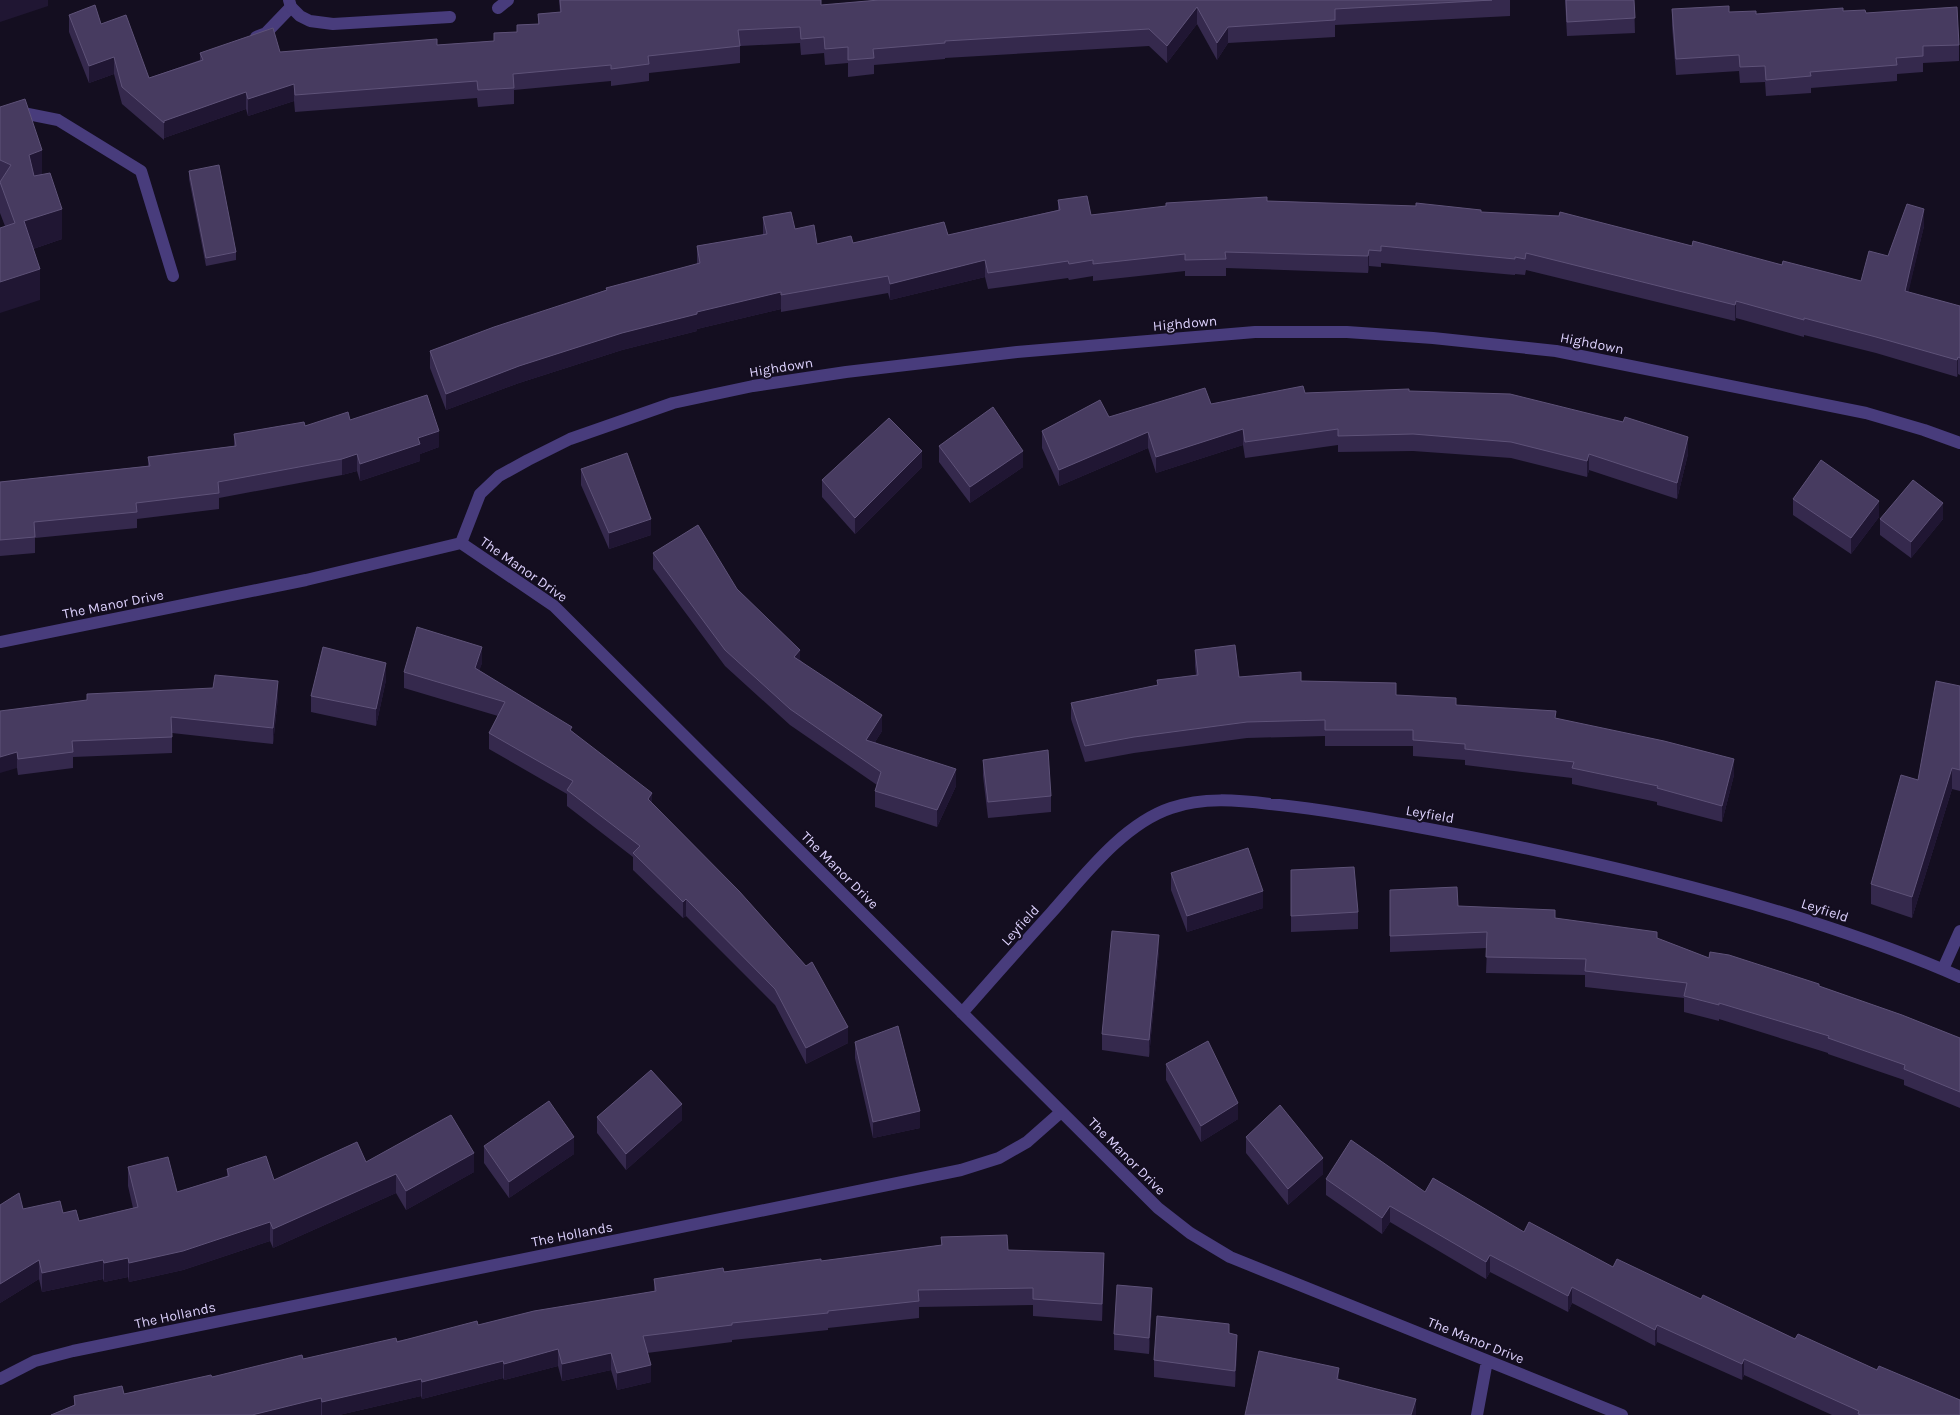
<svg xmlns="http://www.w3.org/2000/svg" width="1960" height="1415" font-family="Karla,sans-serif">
<rect width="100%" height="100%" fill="#140e20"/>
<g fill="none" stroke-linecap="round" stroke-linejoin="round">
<path stroke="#483c7c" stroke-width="12" d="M 256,37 L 266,33 L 291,7
M 0,115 L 13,111 L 58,120 L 141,171 L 173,276"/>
<path stroke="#483c7c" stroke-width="12" d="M 289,0 L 291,7 L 300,16 L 310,21 L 333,24 L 450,17
M 498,8 L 508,0
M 461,543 L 480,494 L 499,476 L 528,460 L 570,439 L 673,403 L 753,386 L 846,372 L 1017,352 L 1255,332 L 1347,332 L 1433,338 L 1556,351 L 1866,413 L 1924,430 L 1960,443
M 0,642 L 306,580 L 461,543 L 554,606 L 1158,1208 L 1190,1233 L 1230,1257 L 1622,1415
M 1943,969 L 1960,931
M 962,1013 C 991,980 1021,946 1051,913 C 1084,876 1123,824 1171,808 C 1203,797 1237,800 1270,804 C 1315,808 1358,816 1402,824 C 1538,849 1672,878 1803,919 C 1856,936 1909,954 1960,977
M 0,1379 L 35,1361 L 73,1351 L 961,1170 L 999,1158 L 1027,1142 L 1061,1112
M 1477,1415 L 1487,1361"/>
</g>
<path fill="#35294d" d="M 559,0 L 821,0 L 821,5 L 879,0 L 1510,0 L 1510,16 L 1335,25 L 1335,37 L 1228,43 L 1217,60 L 1197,24 L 1167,63 L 1149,46 L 945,58 L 945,59 L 874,65 L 874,74 L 848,77 L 848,63 L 825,65 L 824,53 L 801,55 L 800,43 L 740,46 L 740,63 L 649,73 L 649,81 L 611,86 L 611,81 L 514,90 L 514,104 L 478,107 L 477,98 L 295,112 L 294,101 L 248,116 L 246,109 L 164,138 L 164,140 L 122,104 L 114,74 L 89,83 L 69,32 L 69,15 L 101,24 L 149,78 L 200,60 L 200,53 L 280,52 L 437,45 L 494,41 L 494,33 L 517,32 L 517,25 L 538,24 L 538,14 L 560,12 Z
M 1565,0 L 1634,0 L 1635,33 L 1567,36 Z
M 1672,9 L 1756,14 L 1843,11 L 1866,13 L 1959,45 L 1959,61 L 1923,63 L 1923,72 L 1897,74 L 1897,81 L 1811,88 L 1811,93 L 1766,96 L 1765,82 L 1740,83 L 1739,71 L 1676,75 L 1672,26 Z
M 0,107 L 42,174 L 62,239 L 33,249 L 40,300 L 5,226 L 0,213 Z
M 189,171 L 236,252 L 236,260 L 206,266 L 189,179 Z
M 1058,200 L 1091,215 L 1267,201 L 1481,212 L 1692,246 L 1861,281 L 1888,256 L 1924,226 L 1908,292 L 1960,306 L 1960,375 L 1958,374 L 1957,377 L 1876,353 L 1804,335 L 1804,337 L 1736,318 L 1735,321 L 1526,270 L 1525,275 L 1515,274 L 1515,275 L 1381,263 L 1381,267 L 1369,266 L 1368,273 L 1226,268 L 1226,276 L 1185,276 L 1185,271 L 1093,281 L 1093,276 L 1069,280 L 1068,278 L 988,289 L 985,277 L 890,300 L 888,293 L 781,312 L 781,309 L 697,329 L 697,331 L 622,350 L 519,383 L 446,410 L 430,368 L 430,351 L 606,290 L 606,288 L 697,264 L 697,246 L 763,235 L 763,217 L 795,229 L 817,244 L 853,243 L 948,235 L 1058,210 Z
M 1409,391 L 1688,454 L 1677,499 L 1589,470 L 1587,477 L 1511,458 L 1413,451 L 1338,452 L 1338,445 L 1245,458 L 1243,445 L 1156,473 L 1148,448 L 1059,486 L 1042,448 L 1042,431 L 1109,417 L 1211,404 L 1305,393 Z
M 350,420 L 439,447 L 420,454 L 420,461 L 360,481 L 357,471 L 342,475 L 219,498 L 219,509 L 137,519 L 137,528 L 35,538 L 35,553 L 0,556 L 0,482 L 148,466 L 148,457 L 234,446 L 234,434 Z
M 939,446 L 1023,467 L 970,503 L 939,462 Z
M 922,467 L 855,534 L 822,497 L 822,480 Z
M 581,469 L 651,535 L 609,549 L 581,485 Z
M 1793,499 L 1879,517 L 1851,554 L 1793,515 Z
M 1880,519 L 1943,519 L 1911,558 L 1880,535 Z
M 653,553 L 737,589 L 800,660 L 882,731 L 875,742 L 956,786 L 937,827 L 875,807 L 875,791 L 877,785 L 790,725 L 725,666 L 653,569 Z
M 1195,650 L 1239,677 L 1301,681 L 1456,705 L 1556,718 L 1734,775 L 1722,822 L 1657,805 L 1657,802 L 1572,784 L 1572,778 L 1465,765 L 1465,760 L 1413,756 L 1413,746 L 1325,746 L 1325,736 L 1247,738 L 1134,753 L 1085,762 L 1071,719 L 1071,703 L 1157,685 L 1196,675 L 1195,666 Z
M 482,663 L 479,670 L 572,731 L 652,803 L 848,1043 L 806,1064 L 775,1005 L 686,916 L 683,918 L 633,870 L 633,857 L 567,806 L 567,794 L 489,749 L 489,733 L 498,716 L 404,688 L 404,672 Z
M 386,680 L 376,726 L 311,712 L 311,696 Z
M 1960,686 L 1960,791 L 1952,789 L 1912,918 L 1871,904 L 1871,884 Z
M 278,697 L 273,744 L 172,733 L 172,753 L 73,757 L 73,768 L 18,775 L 17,768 L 0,711 Z
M 983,760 L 1051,796 L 1051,812 L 988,818 L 983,776 Z
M 1291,870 L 1358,912 L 1358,929 L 1291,932 Z
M 1171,873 L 1263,908 L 1187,932 L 1171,890 Z
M 1390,890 L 1458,906 L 1555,918 L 1657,938 L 1709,958 L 1819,986 L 1960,1038 L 1960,1108 L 1904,1085 L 1904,1080 L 1828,1054 L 1828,1053 L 1719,1019 L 1719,1021 L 1684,1012 L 1684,998 L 1585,987 L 1585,975 L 1486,973 L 1487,948 L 1390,952 Z
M 1159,951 L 1149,1057 L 1102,1050 L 1102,1034 Z
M 855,1042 L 920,1128 L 873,1138 L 855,1058 Z
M 1166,1064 L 1238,1119 L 1201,1142 L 1166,1080 Z
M 597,1117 L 682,1120 L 626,1170 L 597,1133 Z
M 1246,1137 L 1323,1174 L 1288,1205 L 1246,1153 Z
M 484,1146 L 574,1154 L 509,1198 L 484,1163 Z
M 366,1162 L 474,1172 L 406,1210 L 396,1193 L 273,1248 L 270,1241 L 183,1270 L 129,1282 L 128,1277 L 104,1282 L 103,1279 L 42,1292 L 39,1279 L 0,1303 L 0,1205 L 23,1209 L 63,1213 L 79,1221 L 133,1208 L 128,1186 L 128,1167 L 177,1192 L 227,1176 L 227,1169 L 274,1180 Z
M 1326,1179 L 1425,1192 L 1613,1267 L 1701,1299 L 1795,1339 L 1960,1415 L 1832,1415 L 1744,1375 L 1742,1380 L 1657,1342 L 1655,1346 L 1572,1303 L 1568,1312 L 1490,1272 L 1486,1279 L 1390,1222 L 1382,1234 L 1326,1195 Z
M 941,1237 L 1104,1270 L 1102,1321 L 1033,1316 L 1033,1305 L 919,1307 L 919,1318 L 828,1328 L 828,1330 L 732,1340 L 732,1342 L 647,1353 L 651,1382 L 617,1390 L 611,1370 L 562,1381 L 558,1366 L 504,1380 L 503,1378 L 422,1399 L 421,1396 L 339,1415 L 51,1415 L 74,1405 L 74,1396 L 124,1394 L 654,1291 L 654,1279 L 821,1261 L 941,1245 Z
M 1152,1304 L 1149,1354 L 1114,1350 L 1114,1334 Z
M 1229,1333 L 1237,1351 L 1235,1387 L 1154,1377 L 1154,1360 Z"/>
<path fill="#201633" d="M 0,0 L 48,0 L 48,6 L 0,22 Z
M 1197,7 L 1197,24 L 1167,63 L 1167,46 Z
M 1228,27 L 1228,43 L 1217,60 L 1217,43 Z
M 114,57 L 114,74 L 89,83 L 89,66 Z
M 294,84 L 294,101 L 248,116 L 248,99 Z
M 246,92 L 246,109 L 164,138 L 164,121 Z
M 42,150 L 42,181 L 29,186 L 29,155 Z
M 62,209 L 62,239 L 24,252 L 24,221 Z
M 1924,209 L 1924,226 L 1905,307 L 1905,291 Z
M 1369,250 L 1369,266 L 1368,273 L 1368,256 Z
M 985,260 L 985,277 L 890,300 L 890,284 Z
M 40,269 L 40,300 L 0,313 L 0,282 Z
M 781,292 L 781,309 L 697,329 L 697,331 L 622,350 L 519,383 L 446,410 L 446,394 L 519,366 L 622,333 L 697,312 Z
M 1736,301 L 1736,318 L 1735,321 L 1735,305 Z
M 1958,357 L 1958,374 L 1957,377 L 1957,360 Z
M 1243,429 L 1243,445 L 1156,473 L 1156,457 Z
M 439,431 L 439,447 L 420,454 L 420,461 L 360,481 L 360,464 L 418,438 Z
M 1148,432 L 1148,448 L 1059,486 L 1059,470 Z
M 1688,437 L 1688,454 L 1677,499 L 1677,483 Z
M 922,451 L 922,467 L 855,534 L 855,518 Z
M 1023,451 L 1023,467 L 970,503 L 970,487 Z
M 357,454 L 357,471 L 342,475 L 342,459 Z
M 1589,454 L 1589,470 L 1587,477 L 1587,461 Z
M 1879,501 L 1879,517 L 1851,554 L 1851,538 Z
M 1943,503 L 1943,519 L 1911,558 L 1911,542 Z
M 651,519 L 651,535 L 609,549 L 609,533 Z
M 482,647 L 482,663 L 475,684 L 475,668 Z
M 800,650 L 800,667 L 794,657 Z
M 386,663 L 386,680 L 376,726 L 376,709 Z
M 278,681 L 278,697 L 273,744 L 273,728 Z
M 882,715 L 882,731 L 866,756 L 866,740 Z
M 17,752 L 17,768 L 0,773 L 0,757 Z
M 1734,759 L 1734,775 L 1722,822 L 1722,806 Z
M 1952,768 L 1952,789 L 1912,918 L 1912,897 Z
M 956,769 L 956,786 L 937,827 L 937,810 Z
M 652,793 L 652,810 L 648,799 Z
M 1263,891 L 1263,908 L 1187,932 L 1187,916 Z
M 686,899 L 686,916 L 683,918 L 683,902 Z
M 1159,935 L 1159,951 L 1149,1057 L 1149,1040 Z
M 848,1027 L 848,1043 L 806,1064 L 806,1048 Z
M 1238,1103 L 1238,1119 L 1201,1142 L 1201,1126 Z
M 682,1104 L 682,1120 L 626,1170 L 626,1154 Z
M 920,1111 L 920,1128 L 873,1138 L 873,1122 Z
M 574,1137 L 574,1154 L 509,1198 L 509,1182 Z
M 474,1153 L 474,1172 L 406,1210 L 406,1191 Z
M 1323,1158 L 1323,1174 L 1288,1205 L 1288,1189 Z
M 396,1174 L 396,1193 L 273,1248 L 273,1229 Z
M 1390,1206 L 1390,1222 L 1382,1234 L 1382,1218 Z
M 270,1222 L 270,1241 L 183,1270 L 129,1282 L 129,1263 Z
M 1104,1253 L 1104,1270 L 1102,1321 L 1102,1304 Z
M 1490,1255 L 1490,1272 L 1486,1279 L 1486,1262 Z
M 128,1258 L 128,1277 L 104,1282 L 104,1263 Z
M 39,1260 L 39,1279 L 0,1303 L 0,1284 Z
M 103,1260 L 103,1279 L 42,1292 L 42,1273 Z
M 1572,1287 L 1572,1303 L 1568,1312 L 1568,1296 Z
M 1152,1288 L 1152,1304 L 1149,1354 L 1149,1338 Z
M 1657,1325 L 1657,1342 L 1655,1346 L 1655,1330 Z
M 1237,1335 L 1237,1351 L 1235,1387 L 1235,1371 Z
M 558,1349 L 558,1366 L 504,1380 L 504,1364 Z
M 611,1353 L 611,1370 L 562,1381 L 562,1364 Z
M 1744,1359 L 1744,1375 L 1742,1380 L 1742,1364 Z
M 503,1361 L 503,1378 L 422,1399 L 422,1382 Z
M 651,1365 L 651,1382 L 617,1390 L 617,1373 Z
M 1339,1368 L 1339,1389 L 1337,1379 Z
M 421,1379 L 421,1396 L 339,1415 L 322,1415 L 322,1402 Z
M 321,1398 L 321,1415 L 252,1415 Z
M 1416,1399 L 1416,1415 L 1411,1415 Z"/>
<path fill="#473b60" stroke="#5e5278" d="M 560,0 L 821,0 L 821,5 L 879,0 L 1492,0 L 1335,9 L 1335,20 L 1228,27 L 1217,43 L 1197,7 L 1167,46 L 1149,29 L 945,41 L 945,43 L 873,49 L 874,58 L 848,60 L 848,47 L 825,49 L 824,37 L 801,39 L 800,27 L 738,30 L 740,46 L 648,56 L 649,64 L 611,69 L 611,65 L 513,74 L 514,88 L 478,90 L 477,81 L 295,95 L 294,84 L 248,99 L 246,92 L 164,121 L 164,123 L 122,87 L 114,57 L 89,66 L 69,15 L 95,5 L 101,24 L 126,15 L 149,78 L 203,60 L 200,53 L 273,28 L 280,52 L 437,39 L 437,45 L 494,41 L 494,33 L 517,32 L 517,25 L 539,24 L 538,14 L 561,12 Z
M 1566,0 L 1634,0 L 1635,18 L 1567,22 Z
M 1729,6 L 1729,12 L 1756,11 L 1756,14 L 1843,8 L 1843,11 L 1865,10 L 1866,13 L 1957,7 L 1959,45 L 1923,46 L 1923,56 L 1896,58 L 1897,65 L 1810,72 L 1811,76 L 1766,80 L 1765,66 L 1740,67 L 1739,55 L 1676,59 L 1672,9 Z
M 25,99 L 42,150 L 29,155 L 34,176 L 50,173 L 62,209 L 24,221 L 40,269 L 0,282 L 0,228 L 15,223 L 0,182 L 11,165 L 0,160 L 0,107 Z
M 219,165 L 236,252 L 206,258 L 189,171 Z
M 1087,196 L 1091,215 L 1166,206 L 1166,203 L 1267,197 L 1267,201 L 1416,206 L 1416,203 L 1481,210 L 1481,212 L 1559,216 L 1560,212 L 1692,246 L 1693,241 L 1782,265 L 1783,261 L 1861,281 L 1869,251 L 1888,256 L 1907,204 L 1924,209 L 1905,291 L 1960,306 L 1960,358 L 1958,357 L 1957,360 L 1876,337 L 1804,318 L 1804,320 L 1736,301 L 1735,305 L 1526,253 L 1525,259 L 1515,257 L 1515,259 L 1381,246 L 1381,251 L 1369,250 L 1368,256 L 1225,252 L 1226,259 L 1185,260 L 1185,254 L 1093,264 L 1093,260 L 1069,264 L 1068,261 L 988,273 L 985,260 L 890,284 L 888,276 L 781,295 L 781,292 L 697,312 L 697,314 L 622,333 L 519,366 L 446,394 L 430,351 L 494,327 L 607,290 L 606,288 L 700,263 L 697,246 L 767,234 L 763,217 L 791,212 L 795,229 L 814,225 L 817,244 L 851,236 L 853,243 L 944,222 L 948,235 L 1060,210 L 1058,200 Z
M 1303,386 L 1305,393 L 1409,389 L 1409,391 L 1510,394 L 1623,422 L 1625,417 L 1688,437 L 1677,483 L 1589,454 L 1587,461 L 1511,442 L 1413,434 L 1338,436 L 1338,429 L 1245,442 L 1243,429 L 1156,457 L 1148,432 L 1059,470 L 1042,431 L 1100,400 L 1109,417 L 1205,388 L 1211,404 Z
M 427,395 L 439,431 L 418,438 L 420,444 L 360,464 L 357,454 L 342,459 L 218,482 L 219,493 L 136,503 L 137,512 L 34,522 L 35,537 L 0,540 L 0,482 L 150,466 L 148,457 L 236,446 L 234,434 L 304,422 L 305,426 L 348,412 L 350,420 Z
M 993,407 L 1023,451 L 970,487 L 939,446 Z
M 889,418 L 922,451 L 855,518 L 822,480 Z
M 627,453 L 651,519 L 609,533 L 581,469 Z
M 1821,460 L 1879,501 L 1851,538 L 1793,499 Z
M 1913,480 L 1943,503 L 1911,542 L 1880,519 Z
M 698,525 L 737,589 L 800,650 L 794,657 L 882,715 L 866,740 L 956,769 L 937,810 L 875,791 L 881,772 L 790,709 L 725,650 L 653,553 Z
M 417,627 L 482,647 L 475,668 L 572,727 L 570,730 L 652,793 L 648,799 L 739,891 L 806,966 L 812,962 L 848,1027 L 806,1048 L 775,989 L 686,899 L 683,902 L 633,853 L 640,846 L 567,790 L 573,781 L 489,733 L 505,702 L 404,672 Z
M 1235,645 L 1239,677 L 1301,672 L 1301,681 L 1396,683 L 1396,695 L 1456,698 L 1456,705 L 1556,711 L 1555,718 L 1664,741 L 1734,759 L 1722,806 L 1657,788 L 1658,786 L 1572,768 L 1574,762 L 1465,749 L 1465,744 L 1413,740 L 1413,730 L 1325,730 L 1325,720 L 1247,722 L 1134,737 L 1085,746 L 1071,703 L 1158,685 L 1157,680 L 1198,675 L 1195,650 Z
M 323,647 L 386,663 L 376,709 L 311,696 Z
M 215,675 L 278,681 L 273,728 L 171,717 L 172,737 L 72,741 L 73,752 L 18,759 L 17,752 L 0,757 L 0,711 L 87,700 L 87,694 L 213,688 Z
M 1936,681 L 1960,686 L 1960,770 L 1952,768 L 1912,897 L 1871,884 L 1901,775 L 1918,780 Z
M 1048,750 L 1051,796 L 988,802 L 983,760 Z
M 1248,848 L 1263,891 L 1187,916 L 1171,873 Z
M 1354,867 L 1358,912 L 1291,916 L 1291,870 Z
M 1457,887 L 1458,906 L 1555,910 L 1555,918 L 1657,932 L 1657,938 L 1709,958 L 1710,952 L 1729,955 L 1819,984 L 1819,986 L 1902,1015 L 1960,1038 L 1960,1092 L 1904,1069 L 1905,1065 L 1828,1038 L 1829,1036 L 1719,1003 L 1719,1005 L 1684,996 L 1687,983 L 1585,971 L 1586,959 L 1486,957 L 1487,932 L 1390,936 L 1390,890 Z
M 1112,931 L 1159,935 L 1149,1040 L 1102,1034 Z
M 898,1026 L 920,1111 L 873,1122 L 855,1042 Z
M 1208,1041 L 1238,1103 L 1201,1126 L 1166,1064 Z
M 651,1070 L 682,1104 L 626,1154 L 597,1117 Z
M 549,1101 L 574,1137 L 509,1182 L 484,1146 Z
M 1280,1105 L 1323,1158 L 1288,1189 L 1246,1137 Z
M 451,1115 L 474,1153 L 406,1191 L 396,1174 L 273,1229 L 270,1222 L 183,1251 L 129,1263 L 128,1258 L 104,1263 L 103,1260 L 42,1273 L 39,1260 L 0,1284 L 0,1205 L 19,1193 L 23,1209 L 60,1201 L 63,1213 L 76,1210 L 79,1221 L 138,1207 L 128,1167 L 168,1157 L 177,1192 L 229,1176 L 227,1169 L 266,1156 L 274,1180 L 357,1142 L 366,1162 Z
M 1351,1140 L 1425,1192 L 1433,1178 L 1524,1232 L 1529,1222 L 1613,1267 L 1617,1259 L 1701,1299 L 1703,1295 L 1795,1339 L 1798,1334 L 1877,1370 L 1879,1366 L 1960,1400 L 1960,1415 L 1861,1415 L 1858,1414 L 1859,1411 L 1744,1359 L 1742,1364 L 1657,1325 L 1655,1330 L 1572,1287 L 1568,1296 L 1490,1255 L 1486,1262 L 1390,1206 L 1382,1218 L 1326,1179 Z
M 1007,1235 L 1008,1250 L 1104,1253 L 1102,1304 L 1033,1299 L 1033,1288 L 918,1290 L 919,1301 L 828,1311 L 828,1313 L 732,1323 L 732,1325 L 643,1336 L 651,1365 L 617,1373 L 611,1353 L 562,1364 L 558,1349 L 504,1364 L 503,1361 L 422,1382 L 421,1379 L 322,1402 L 321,1398 L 252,1415 L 51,1415 L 75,1405 L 74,1396 L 122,1386 L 124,1394 L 211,1375 L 212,1377 L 302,1355 L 303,1359 L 396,1338 L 397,1342 L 477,1321 L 478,1325 L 534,1311 L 656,1291 L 654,1279 L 723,1268 L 724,1272 L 821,1259 L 821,1261 L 942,1245 L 941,1237 Z
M 1117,1285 L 1152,1288 L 1149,1338 L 1114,1334 Z
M 1157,1316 L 1229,1324 L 1229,1333 L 1237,1335 L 1235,1371 L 1154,1360 Z
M 1259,1351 L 1339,1368 L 1337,1379 L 1416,1399 L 1411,1415 L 1245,1415 Z"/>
<g text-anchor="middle" stroke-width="4" stroke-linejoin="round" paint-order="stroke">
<g font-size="14" fill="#dcd0fc" stroke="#140e20">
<text transform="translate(1185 323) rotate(-5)" y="5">Highdown</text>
<text transform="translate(1592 343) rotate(11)" y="5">Highdown</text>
<text transform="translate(781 367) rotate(-9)" y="5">Highdown</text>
<text transform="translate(524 569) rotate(35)" y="5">The Manor Drive</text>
<text transform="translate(113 604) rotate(-11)" y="5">The Manor Drive</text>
<text transform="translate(1430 814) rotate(10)" y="5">Leyfield</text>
<text transform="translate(840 870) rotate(45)" y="5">The Manor Drive</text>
<text transform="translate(1825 910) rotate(18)" y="5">Leyfield</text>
<text transform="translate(1020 925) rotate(-48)" y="5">Leyfield</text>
<text transform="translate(1127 1156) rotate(45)" y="5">The Manor Drive</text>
<text transform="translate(572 1234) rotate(-11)" y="5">The Hollands</text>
<text transform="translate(175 1315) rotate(-12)" y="5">The Hollands</text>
<text transform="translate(1476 1340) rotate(22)" y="5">The Manor Drive</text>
</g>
</g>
</svg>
